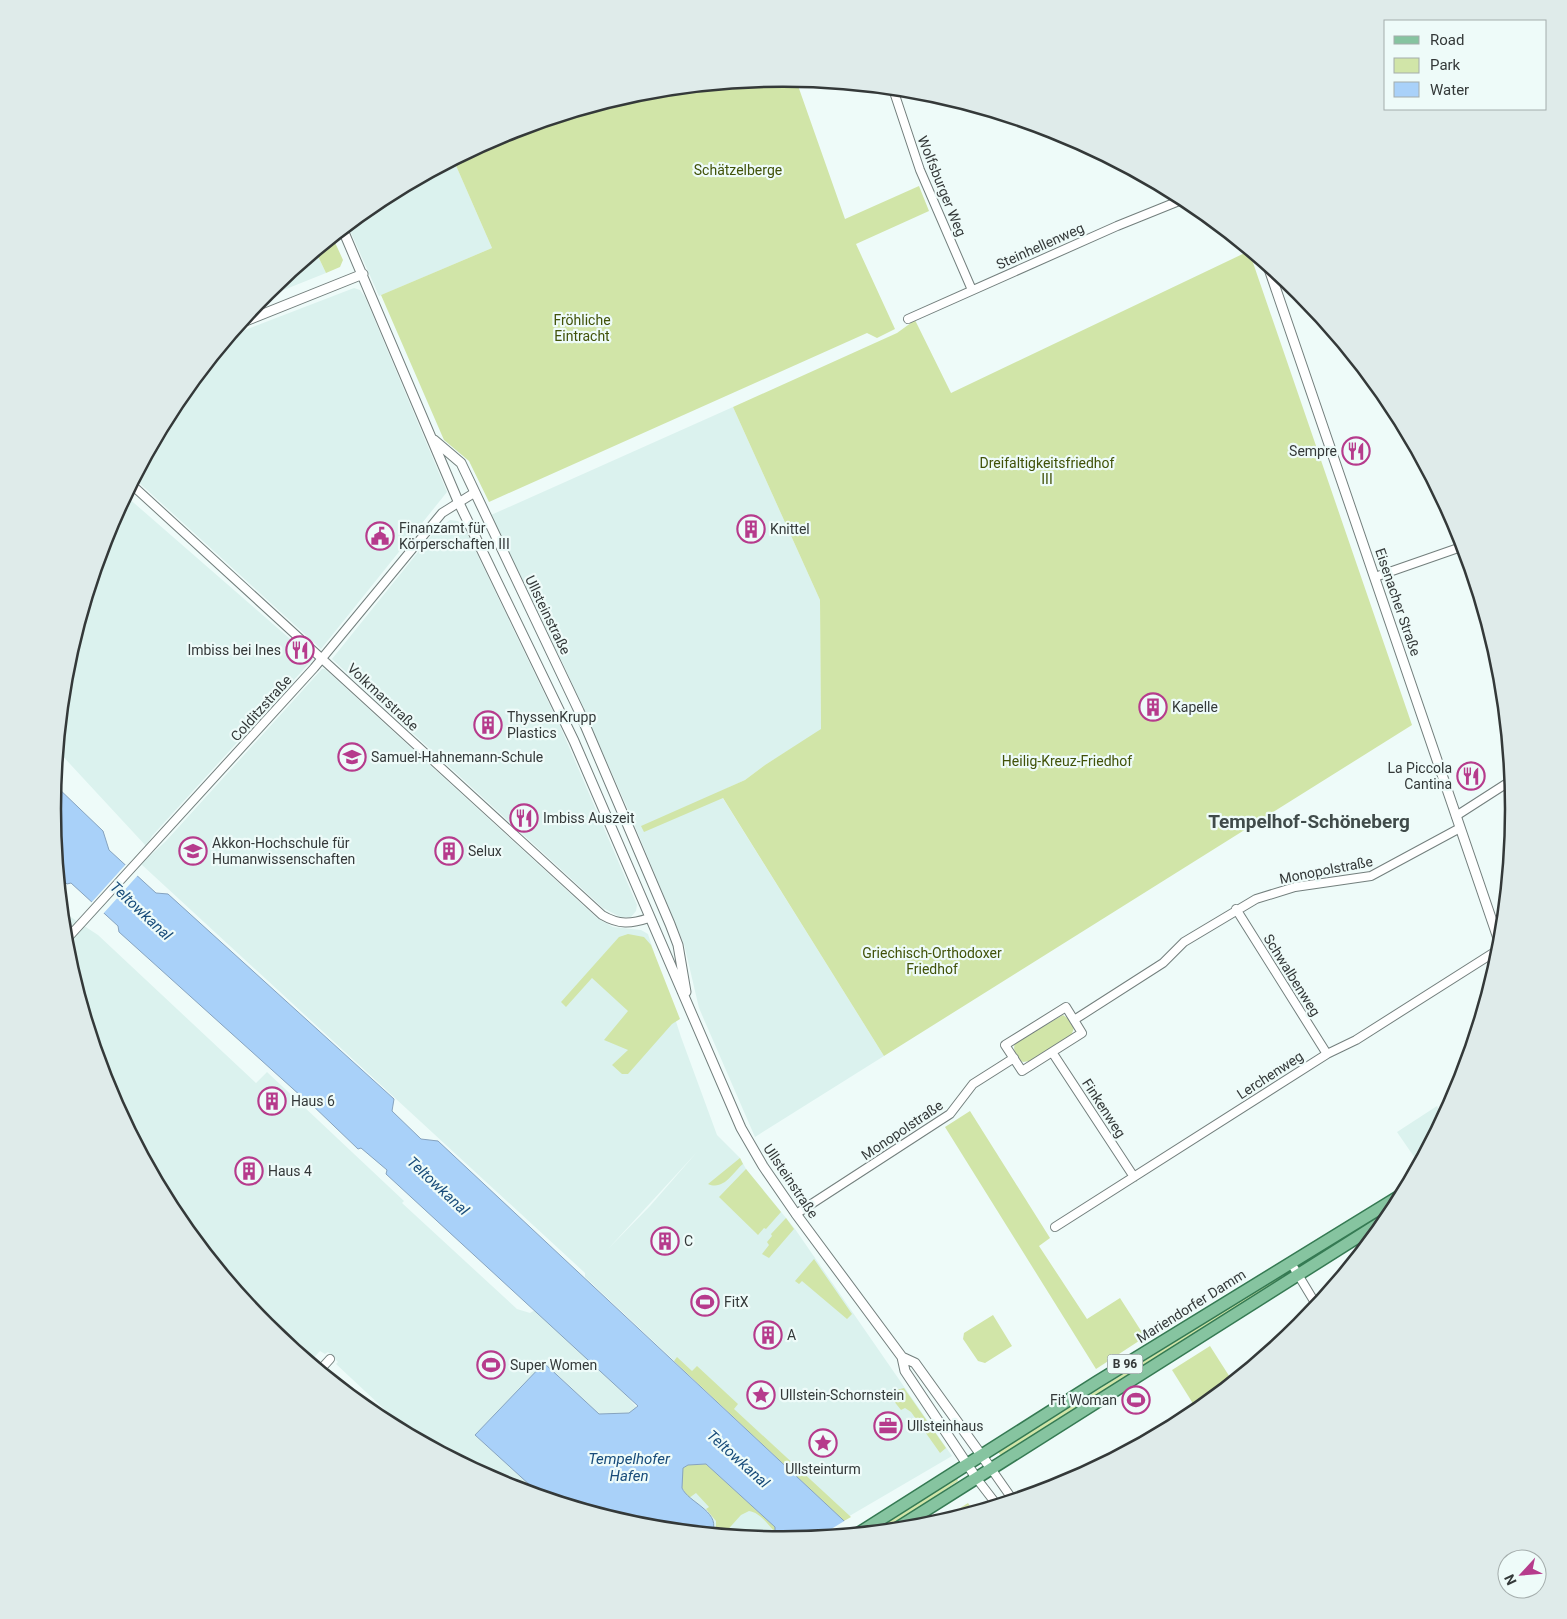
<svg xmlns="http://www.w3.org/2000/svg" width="1567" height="1619" font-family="Roboto,sans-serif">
<rect width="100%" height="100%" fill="#eefbf9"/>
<path fill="#dbf2ee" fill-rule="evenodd" d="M 454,161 L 492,248 L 379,296 L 348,226 L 378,202 Z
M 316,252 L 326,273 L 271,295 L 269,291 Z
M 354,288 L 360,290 L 365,297 L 447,492 L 321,649 L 135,479 L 176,403 L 232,335 Z
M 733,407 L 820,600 L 821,730 L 765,765 L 745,780 L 719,792 L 884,1056 L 755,1137 L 699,1008 L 684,944 L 626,805 L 565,668 L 491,515 Z
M 126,496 L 313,659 L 152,836 L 146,846 L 58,751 L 67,667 L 108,530 Z
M 450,520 L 458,521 L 464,527 L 560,726 L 637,905 L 636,911 L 631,917 L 620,917 L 603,908 L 332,659 L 435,531 Z
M 322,669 L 325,669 L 597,918 L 613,927 L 641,930 L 648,934 L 681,1037 L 717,1135 L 740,1158 L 746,1169 L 795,1229 L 952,1456 L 846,1518 L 687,1373 L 585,1277 L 585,1273 L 141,864 L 166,841 ZM 697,1152 L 650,1206 L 608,1249 Z
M 63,912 L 98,935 L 256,1083 L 267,1072 L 404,1201 L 402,1203 L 517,1309 L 530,1313 L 535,1310 L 621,1389 L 637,1408 L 629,1413 L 599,1414 L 546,1364 L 475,1435 L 543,1497 L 503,1485 L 402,1431 L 382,1407 L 336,1364 L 338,1362 L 328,1352 L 325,1354 L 320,1351 L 310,1362 L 266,1326 L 176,1215 L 108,1089 L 66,952 Z
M 1437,1106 L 1444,1117 L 1419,1164 L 1397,1132 Z
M 707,1464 L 775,1527 L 775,1531 L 794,1539 L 783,1540 L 709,1533 L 713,1530 L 683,1492 Z"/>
<path fill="#d1e5a8" d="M 784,79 L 796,80 L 845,219 L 919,186 L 929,211 L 856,244 L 895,329 L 877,338 L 867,333 L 489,502 L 469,461 L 444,440 L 381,295 L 492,248 L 454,161 L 504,134 L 641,92 Z
M 333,238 L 343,260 L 340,267 L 326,273 L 316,252 Z
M 1249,251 L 1412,725 L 884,1056 L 723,798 L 644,832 L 641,826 L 745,780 L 765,765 L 821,729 L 820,600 L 733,407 L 897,333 L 915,320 L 951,393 Z
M 628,934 L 644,937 L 651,945 L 680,1019 L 672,1024 L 628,1074 L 622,1074 L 612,1065 L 628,1050 L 604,1040 L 628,1011 L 592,978 L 566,1007 L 561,1002 L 619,937 Z
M 1063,1015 L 1069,1019 L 1074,1028 L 1071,1036 L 1030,1061 L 1023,1062 C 1017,1058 1012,1051 1015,1043 Z
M 970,1111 L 1050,1238 L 1039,1246 L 1087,1319 L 1120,1298 L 1145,1337 L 1096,1369 L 945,1127 Z
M 740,1158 L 743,1164 C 733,1172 724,1191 708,1184 Z
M 746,1169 L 781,1212 L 766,1229 L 764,1228 L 758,1235 L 719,1197 Z
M 786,1218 L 794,1229 L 769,1258 L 762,1254 L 769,1245 L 767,1242 L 772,1236 L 771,1234 Z
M 814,1259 L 852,1314 L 847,1319 L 802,1281 L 799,1284 L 795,1281 Z
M 1281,1276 L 1283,1278 L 1002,1457 L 998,1452 Z
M 993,1315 L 1012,1346 L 985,1363 L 978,1361 L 963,1339 L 964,1333 Z
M 1210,1346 L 1233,1382 L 1189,1417 L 1160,1433 L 1189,1415 L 1192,1402 L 1172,1370 Z
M 677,1357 L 692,1371 L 697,1366 L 738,1404 L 734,1409 L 851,1517 L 844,1521 L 674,1361 Z
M 904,1388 L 946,1448 L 940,1453 L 911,1412 L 905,1408 L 901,1410 L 889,1395 L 892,1391 Z
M 706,1464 L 775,1527 L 775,1531 L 794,1539 C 772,1541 768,1514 749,1511 L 741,1515 L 723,1535 L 713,1534 L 716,1530 L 716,1521 L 706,1509 L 709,1507 L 696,1493 L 689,1498 L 682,1488 L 682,1468 L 688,1465 Z
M 957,1478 L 958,1481 L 889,1528 L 887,1523 Z
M 968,1503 L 974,1512 L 935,1524 Z"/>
<path fill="#a9d1f9" stroke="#86a3bf" d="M 55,785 L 103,831 L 109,850 L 156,893 L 168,894 L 394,1099 L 392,1111 L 421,1139 L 438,1141 L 857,1533 L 794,1539 L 775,1531 L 775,1527 L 706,1464 L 688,1465 L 683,1468 L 682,1488 C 688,1502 719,1511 713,1530 L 709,1533 L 641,1526 L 543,1497 L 475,1435 L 544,1363 L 599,1414 L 629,1413 L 638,1406 L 386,1174 L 387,1170 L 361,1148 L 358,1149 L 308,1101 L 302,1097 L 119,932 L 118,926 L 71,883 L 67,884 L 59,876 L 53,810 Z"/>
<path fill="#eefbf9" d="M 127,863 L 139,874 L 102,915 L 90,904 Z
M 846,1520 L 859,1533 L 818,1537 Z"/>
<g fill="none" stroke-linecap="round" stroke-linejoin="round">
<g stroke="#737f7d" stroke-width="10">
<path id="minor" d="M 893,89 L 920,170 L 972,290
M 908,319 L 1117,226 L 1184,199
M 132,485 L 602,915 C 619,925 631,924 649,918
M 1375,577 L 1464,546
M 1456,816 L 1512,780
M 1236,909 L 1327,1054
M 65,941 L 314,668 L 442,513 L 474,493
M 1066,1007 L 1082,1033 L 1022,1071 L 1005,1045 Z
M 1074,1020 L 1163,963 L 1184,942 L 1256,899 L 1295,887 L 1371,876 L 1460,828
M 1052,1052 L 1134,1177
M 796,1214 L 950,1114 L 973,1084 L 1014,1058
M 1055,1227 L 1327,1054 L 1356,1040 L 1501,948
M 1291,1263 L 1317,1306
M 320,1370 L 330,1359
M 992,1470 L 1013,1500
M 977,1479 L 997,1505"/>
</g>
<g stroke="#737f7d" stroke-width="11">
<path id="tertiary" d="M 343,230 L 458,501 L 574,741 L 741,1128 L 763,1166 L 796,1214 L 902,1357 L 905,1371 L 977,1479
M 1268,266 L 1501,947
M 243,322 L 363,274
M 434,440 L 461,463 L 579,711 L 670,924 L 678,945 L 686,992
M 902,1357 L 915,1363 L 992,1470"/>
</g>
<g stroke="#357a53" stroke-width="14">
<path id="primary" d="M 896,1529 L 1391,1216
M 859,1533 L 1097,1382 L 1403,1194"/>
</g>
<use href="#minor" stroke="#fff" stroke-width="8"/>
<use href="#tertiary" stroke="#fff" stroke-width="9"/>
<use href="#primary" stroke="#86c4a0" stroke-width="11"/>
</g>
<defs>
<g id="restaurant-ring" transform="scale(1.4375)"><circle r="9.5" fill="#eefbf9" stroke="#b63b8c" stroke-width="1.5"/><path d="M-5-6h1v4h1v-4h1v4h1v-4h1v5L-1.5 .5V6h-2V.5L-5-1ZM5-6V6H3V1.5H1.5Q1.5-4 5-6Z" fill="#b63b8c"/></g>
<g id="building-ring" transform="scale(1.4375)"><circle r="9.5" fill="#eefbf9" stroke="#b63b8c" stroke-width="1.5"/><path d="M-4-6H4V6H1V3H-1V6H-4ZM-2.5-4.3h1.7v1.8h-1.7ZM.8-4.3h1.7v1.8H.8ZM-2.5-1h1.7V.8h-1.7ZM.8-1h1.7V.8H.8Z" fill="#b63b8c"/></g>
<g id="civic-ring" transform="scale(1.4375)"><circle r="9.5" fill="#eefbf9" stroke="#b63b8c" stroke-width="1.5"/><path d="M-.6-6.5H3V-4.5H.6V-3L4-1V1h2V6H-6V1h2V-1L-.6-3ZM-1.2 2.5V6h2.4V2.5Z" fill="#b63b8c"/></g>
<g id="school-ring" transform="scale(1.4375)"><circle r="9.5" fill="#eefbf9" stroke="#b63b8c" stroke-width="1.5"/><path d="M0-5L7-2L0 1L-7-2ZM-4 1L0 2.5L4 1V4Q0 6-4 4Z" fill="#b63b8c"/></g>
<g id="university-ring" transform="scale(1.4375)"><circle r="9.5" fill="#eefbf9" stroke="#b63b8c" stroke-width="1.5"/><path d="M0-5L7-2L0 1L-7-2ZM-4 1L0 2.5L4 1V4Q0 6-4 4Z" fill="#b63b8c"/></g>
<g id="stadium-ring" transform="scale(1.4375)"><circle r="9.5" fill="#eefbf9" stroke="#b63b8c" stroke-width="1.5"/><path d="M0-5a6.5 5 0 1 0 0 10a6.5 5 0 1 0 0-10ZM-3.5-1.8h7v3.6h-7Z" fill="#b63b8c"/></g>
<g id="sight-ring" transform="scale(1.4375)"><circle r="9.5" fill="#eefbf9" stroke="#b63b8c" stroke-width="1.5"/><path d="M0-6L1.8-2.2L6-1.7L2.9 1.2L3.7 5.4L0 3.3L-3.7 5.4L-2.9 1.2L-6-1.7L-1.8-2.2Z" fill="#b63b8c"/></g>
<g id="office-ring" transform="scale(1.4375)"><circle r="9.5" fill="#eefbf9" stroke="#b63b8c" stroke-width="1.5"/><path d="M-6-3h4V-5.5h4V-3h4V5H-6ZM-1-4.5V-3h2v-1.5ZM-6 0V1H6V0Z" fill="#b63b8c"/></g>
</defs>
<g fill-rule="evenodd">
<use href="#restaurant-ring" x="1356" y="451"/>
<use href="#building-ring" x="751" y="529"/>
<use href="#civic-ring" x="380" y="536"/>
<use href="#restaurant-ring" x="300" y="650"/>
<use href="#building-ring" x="1153" y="707"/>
<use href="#building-ring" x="488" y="725"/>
<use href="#school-ring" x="352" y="757"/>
<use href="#restaurant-ring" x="1471" y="776"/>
<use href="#restaurant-ring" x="524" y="818"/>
<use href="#university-ring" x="193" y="851"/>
<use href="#building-ring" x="449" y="851"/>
<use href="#building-ring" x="272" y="1101"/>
<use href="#building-ring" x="249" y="1171"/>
<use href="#building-ring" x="665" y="1241"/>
<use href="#stadium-ring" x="705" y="1302"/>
<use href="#building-ring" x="768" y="1335"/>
<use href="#stadium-ring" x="491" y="1365"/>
<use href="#sight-ring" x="761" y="1395"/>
<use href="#stadium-ring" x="1136" y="1400"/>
<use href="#office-ring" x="888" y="1426"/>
<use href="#sight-ring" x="823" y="1443"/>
</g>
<g text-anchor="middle" stroke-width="4.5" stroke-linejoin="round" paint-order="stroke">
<rect fill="#eefbf9" stroke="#6c7373" stroke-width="1" x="1107.5" y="1354.5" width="35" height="19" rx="4"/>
<g font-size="12" font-weight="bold" fill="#343939">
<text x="1125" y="1368">B 96</text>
</g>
<g font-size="14" fill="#415209" stroke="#eefbf9">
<text x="738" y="175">Schätzelberge</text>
<text x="582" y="325">Fröhliche<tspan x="582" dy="16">Eintracht</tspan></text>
<text x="1047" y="468">Dreifaltigkeitsfriedhof<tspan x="1047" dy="16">III</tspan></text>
<text x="1067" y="766">Heilig-Kreuz-Friedhof</text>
<text x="932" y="958">Griechisch-Orthodoxer<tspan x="932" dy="16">Friedhof</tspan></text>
</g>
<g font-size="14" fill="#343939" stroke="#eefbf9">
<text transform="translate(942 186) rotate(68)" y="5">Wolfsburger Weg</text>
<text transform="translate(1040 246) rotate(-24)" y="5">Steinhellenweg</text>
<text transform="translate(1398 602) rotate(71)" y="5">Eisenacher Straße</text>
<text transform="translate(548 615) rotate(64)" y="5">Ullsteinstraße</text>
<text transform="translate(383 697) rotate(43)" y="5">Volkmarstraße</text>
<text transform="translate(261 708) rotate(-48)" y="5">Colditzstraße</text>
<text transform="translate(1326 870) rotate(-11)" y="5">Monopolstraße</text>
<text transform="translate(1292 975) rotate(58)" y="5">Schwalbenweg</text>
<text transform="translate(1270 1075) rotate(-33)" y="5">Lerchenweg</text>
<text transform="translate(1104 1108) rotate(57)" y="5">Finkenweg</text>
<text transform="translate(902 1130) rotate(-34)" y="5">Monopolstraße</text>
<text transform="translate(791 1181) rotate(56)" y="5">Ullsteinstraße</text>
<text transform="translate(1191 1306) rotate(-32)" y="5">Mariendorfer Damm</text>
</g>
<g font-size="14" fill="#343939" stroke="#eefbf9" text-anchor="start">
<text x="1337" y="456" text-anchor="end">Sempre</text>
<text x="399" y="533">Finanzamt für<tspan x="399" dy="16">Körperschaften III</tspan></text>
<text x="770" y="534">Knittel</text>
<text x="281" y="655" text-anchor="end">Imbiss bei Ines</text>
<text x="1172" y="712">Kapelle</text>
<text x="507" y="722">ThyssenKrupp<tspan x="507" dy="16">Plastics</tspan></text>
<text x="371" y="762">Samuel-Hahnemann-Schule</text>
<text x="1452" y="773" text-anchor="end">La Piccola<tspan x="1452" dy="16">Cantina</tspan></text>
<text x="543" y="823">Imbiss Auszeit</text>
<text x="212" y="848">Akkon-Hochschule für<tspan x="212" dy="16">Humanwissenschaften</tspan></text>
<text x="468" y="856">Selux</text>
<text x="291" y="1106">Haus 6</text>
<text x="268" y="1176">Haus 4</text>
<text x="684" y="1246">C</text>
<text x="724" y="1307">FitX</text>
<text x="787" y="1340">A</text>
<text x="510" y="1370">Super Women</text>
<text x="780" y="1400">Ullstein-Schornstein</text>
<text x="1117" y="1405" text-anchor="end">Fit Woman</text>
<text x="907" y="1431">Ullsteinhaus</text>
<text x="823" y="1474" text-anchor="middle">Ullsteinturm</text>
</g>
<g font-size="15" font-style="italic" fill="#184c7a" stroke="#eefbf9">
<text transform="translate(141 911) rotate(43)" y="5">Teltowkanal</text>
<text transform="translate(438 1186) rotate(43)" y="5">Teltowkanal</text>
<text x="629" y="1464">Tempelhofer<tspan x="629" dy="17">Hafen</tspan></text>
<text transform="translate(738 1459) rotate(42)" y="5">Teltowkanal</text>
</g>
<g font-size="19" font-weight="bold" fill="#404b4a" stroke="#eefbf9">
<text x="1309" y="828">Tempelhof-Schöneberg</text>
</g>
</g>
<path d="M0 0H1567V1619H0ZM61 809a722 722 0 1 1 1444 0a722 722 0 1 1-1444 0Z" fill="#dfebea" fill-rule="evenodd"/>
<path fill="none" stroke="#343939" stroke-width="2.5" d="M61 809a722 722 0 1 1 1444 0a722 722 0 1 1-1444 0Z"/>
<rect x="1384" y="20" width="162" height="90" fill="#eefbf9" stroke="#a4adac"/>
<rect x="1394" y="36" width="25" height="8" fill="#86c4a0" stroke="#a4adac"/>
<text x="1430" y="45" font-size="15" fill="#343939">Road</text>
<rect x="1394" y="58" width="25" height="15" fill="#d1e5a8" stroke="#a4adac"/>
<text x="1430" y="70" font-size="15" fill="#343939">Park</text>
<rect x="1394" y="82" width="25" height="15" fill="#a9d1f9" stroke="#a4adac"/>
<text x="1430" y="95" font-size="15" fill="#343939">Water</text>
<g transform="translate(1522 1574) rotate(244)"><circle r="24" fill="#eefbf9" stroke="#a4adac"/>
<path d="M0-4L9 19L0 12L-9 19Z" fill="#b63b8c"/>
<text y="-8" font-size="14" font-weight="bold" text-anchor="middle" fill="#343939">N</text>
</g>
</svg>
